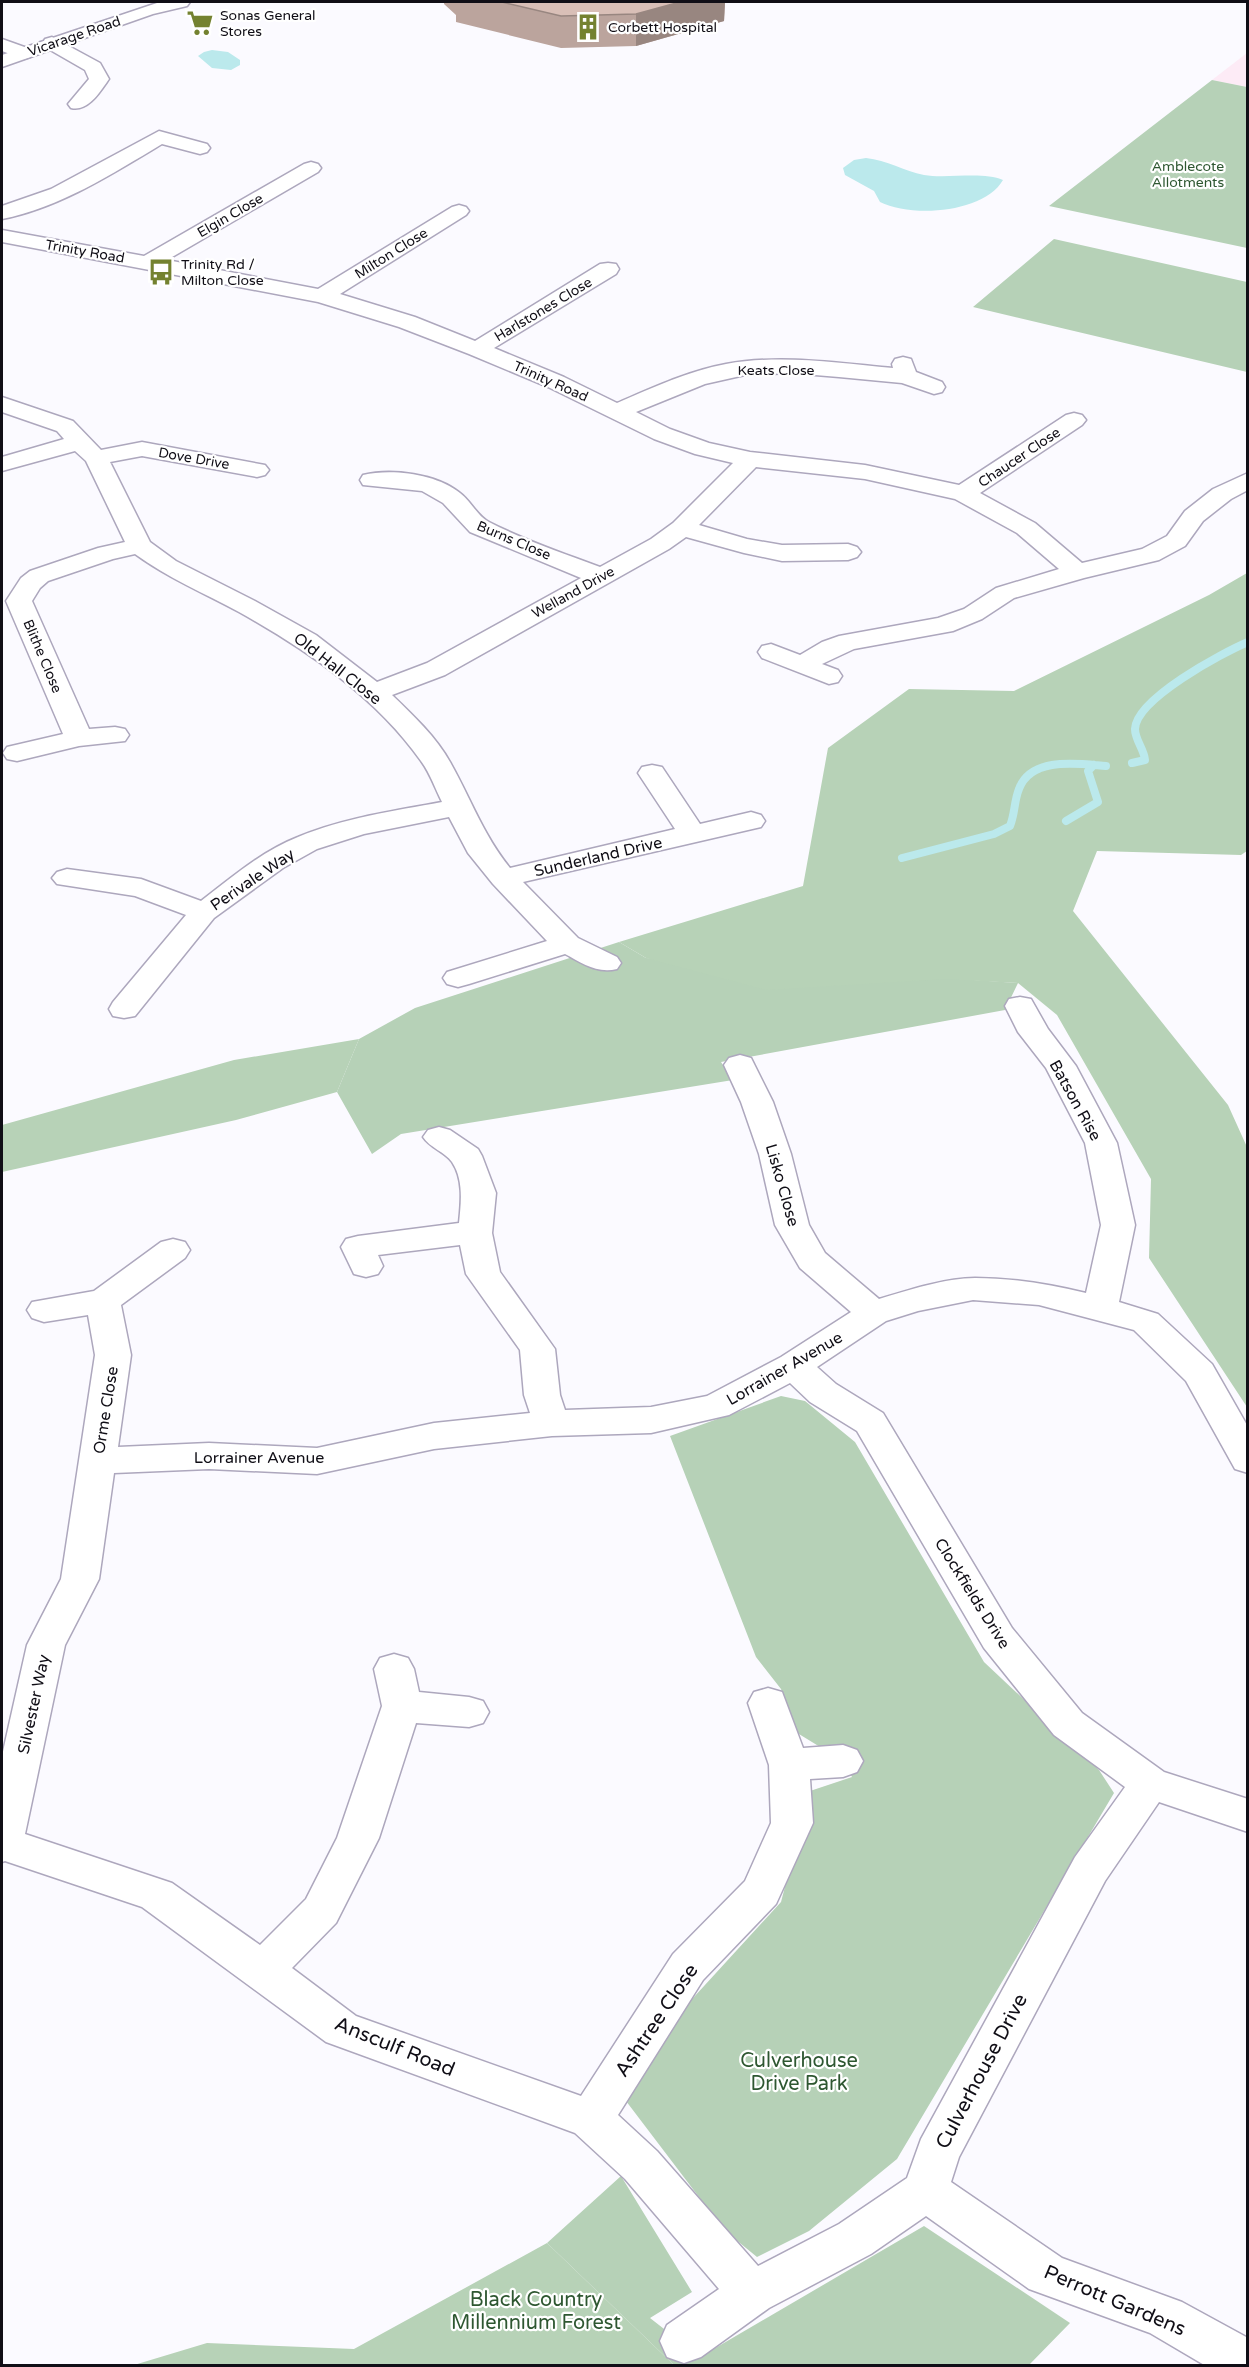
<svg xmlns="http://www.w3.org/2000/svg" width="1249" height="2367" font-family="'Varela Round',sans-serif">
<rect width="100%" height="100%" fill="#fbfaff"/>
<path fill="#fdebf6" d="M 1247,53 L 1247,87 L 1212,80 Z"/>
<path fill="#b6d1b7" d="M 1212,80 L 1247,87 L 1247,248 L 1049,206 Z
M 1054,239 L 1247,282 L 1247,372 L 973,307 Z
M 619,942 L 646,958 L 1018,983 L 1005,1010 L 721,1062 L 733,1080 L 401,1134 L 372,1154 L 337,1092 L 359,1039 L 415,1008 Z
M 781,1396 L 805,1401 L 855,1442 L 984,1662 L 1099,1770 L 1114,1793 L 897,2159 L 809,2231 L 757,2257 L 724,2230 L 626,2101 L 661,2033 L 781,1902 L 810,1791 L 852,1777 L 843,1761 L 794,1731 L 781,1689 L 756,1657 L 670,1436 Z
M 621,2176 L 692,2292 L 650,2318 L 700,2357 L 924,2226 L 1070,2323 L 1029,2365 L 674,2365 L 547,2243 Z"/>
<path fill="#b7d2b7" d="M 1247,573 L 1247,851 L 1241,855 L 1097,851 L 1073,911 L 1228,1105 L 1247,1147 L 1247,1407 L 1149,1258 L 1151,1179 L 1057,1015 L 1018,983 L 944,979 L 767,990 L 646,958 L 619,942 L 803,886 L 828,748 L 909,689 L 1014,691 L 1209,595 Z
M 359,1039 L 337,1092 L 236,1120 L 2,1172 L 2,1125 L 234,1060 Z
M 547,2243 L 674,2365 L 134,2365 L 207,2343 L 354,2349 Z"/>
<path fill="#bbe9ec" d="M 212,50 L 228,52 L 240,60 L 240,65 L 231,70 L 212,68 L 198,56 L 204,52 Z
M 866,158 C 887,160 904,171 924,175 C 947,179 983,171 1003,180 C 984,213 912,218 880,202 L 874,191 L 845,175 L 843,168 L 854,160 Z"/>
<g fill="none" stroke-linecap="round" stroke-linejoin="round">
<path stroke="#bbe9ec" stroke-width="8" d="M 1132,763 L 1145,760 C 1144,749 1135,740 1135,729 C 1136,699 1222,653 1248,642
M 1066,821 L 1098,802 L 1088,771 L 1094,765
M 902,858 L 994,834 L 1010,826 C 1015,814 1014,801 1019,789 C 1031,756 1079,764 1106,766"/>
<g stroke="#ada7bd" stroke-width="3">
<path id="street" d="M 52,37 L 100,63 L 109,79 C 100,92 88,112 71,108 L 68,104 L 89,79 L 85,70 L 45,47 L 43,43 L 45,39 Z
M 2,39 L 30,49 L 32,53 L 30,57 L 23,59 L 2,51 Z
M 159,131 L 207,144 L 210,148 L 207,152 L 200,154 L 162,144 C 112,174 59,208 2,219 L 2,206 L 51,189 Z
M 311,162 L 318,164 L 321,168 L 318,172 L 167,260 L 318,289 L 452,207 L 459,205 L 466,207 L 469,211 L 466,215 L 340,294 L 415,317 L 475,341 L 600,264 L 608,263 L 616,264 L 619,269 L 616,274 L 494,348 L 564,377 L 617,403 C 652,388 688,371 726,364 C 781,354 838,363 893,368 L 892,364 L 895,359 L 903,357 L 911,359 L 916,372 L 942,382 L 945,387 L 942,392 L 934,394 L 902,383 L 839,377 L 791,373 L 745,375 L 705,384 L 636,412 L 670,429 L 709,443 L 750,452 L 865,465 L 959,485 L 1066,415 L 1074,413 L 1082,415 L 1086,420 L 1082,425 L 980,493 L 1035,523 L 1082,563 L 1142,549 L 1167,536 L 1185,511 L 1213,489 L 1248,473 L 1248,490 L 1231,499 L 1203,521 L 1185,546 L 1159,560 L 1084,578 L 1014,598 L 982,619 L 953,631 L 854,649 L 822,664 L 838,670 L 842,676 L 838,682 L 829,684 L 762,658 L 758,652 L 762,646 L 771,644 L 800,655 L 822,642 L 839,636 L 938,618 L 964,609 L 996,588 L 1059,569 L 1017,533 L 955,499 L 865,479 L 756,467 L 699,525 L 747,539 L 782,545 L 848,544 L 857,547 L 861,552 L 857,557 L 848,560 L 782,561 L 744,553 L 686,537 L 669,549 L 445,675 L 392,695 C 413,715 436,737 450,762 C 471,799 482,833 510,868 L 675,829 L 638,773 L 642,767 L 652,765 L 662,767 L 700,824 L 751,812 L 761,815 L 765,821 L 761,827 L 523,882 L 578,938 L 617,957 L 621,963 L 617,969 C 597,974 582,963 565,954 L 469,984 L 458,987 L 447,984 L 443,978 L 447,972 L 547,941 L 493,884 L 468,853 L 449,817 L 364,834 L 317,849 L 283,868 L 214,918 L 135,1016 L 124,1018 L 113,1016 L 109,1009 L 113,1002 L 186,915 L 135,896 L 57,884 L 52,878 L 57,872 L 67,869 L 141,879 L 201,901 C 231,878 262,851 298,837 C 343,818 394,811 442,802 C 435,788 430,773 421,761 C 376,697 307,650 239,612 C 204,593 168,578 135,554 L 113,559 L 48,581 L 40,588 L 32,601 L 89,729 L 115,727 L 125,729 L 129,735 L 125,741 L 79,746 L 17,761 L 7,759 L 3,753 L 7,747 L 63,734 L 6,601 L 21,578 L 30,571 L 98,548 L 125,542 L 86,461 L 75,451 L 2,471 L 2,457 L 64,439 L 57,431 L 2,412 L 2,397 L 73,421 L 101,450 L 142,442 L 265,465 L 269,470 L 265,475 L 257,477 L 142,456 L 110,462 L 150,542 L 176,561 L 255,601 L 316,635 L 377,682 L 427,663 L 581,578 L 470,532 L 443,503 L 422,491 L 363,485 L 360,480 L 363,475 C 392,468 437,474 460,493 C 471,501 477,516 489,522 C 524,540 563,553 600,567 L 651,539 L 673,523 L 733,463 L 695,454 L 654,439 L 548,387 L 469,354 L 399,327 L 318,302 L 2,242 L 2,230 L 144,256 L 304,164 Z
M 1020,997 L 1031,999 L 1048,1029 L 1076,1066 L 1117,1143 L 1135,1225 L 1119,1302 L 1158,1314 L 1212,1364 L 1248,1427 L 1248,1473 L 1235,1469 L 1186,1381 L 1134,1330 L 1039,1305 L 973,1300 L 918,1311 L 886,1321 L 817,1367 L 836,1384 L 883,1413 L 1012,1628 L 1082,1713 L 1164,1772 L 1248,1799 L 1248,1832 L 1159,1802 L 1105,1881 L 959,2157 L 951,2182 L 1062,2258 L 1182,2302 L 1248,2338 L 1248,2366 L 1206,2366 L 1150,2333 L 1029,2289 L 926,2216 L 871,2254 L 769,2308 L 701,2357 L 684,2363 L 667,2357 L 660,2341 L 667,2325 L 719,2289 L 625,2179 L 575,2133 L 326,2042 L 142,1907 L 5,1861 L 2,1862 L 2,1756 L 27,1645 L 61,1579 L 95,1355 L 88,1315 L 44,1322 L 32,1318 L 27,1310 L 32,1302 L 94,1291 L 161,1242 L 173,1239 L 185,1242 L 190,1250 L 185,1258 L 121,1305 L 131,1355 L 118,1447 L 209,1443 L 317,1448 L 434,1423 L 530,1413 L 524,1395 L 520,1350 L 466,1274 L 460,1245 L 378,1255 L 383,1266 L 378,1274 L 366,1277 L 354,1274 L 341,1247 L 346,1239 L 358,1236 L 459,1223 C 461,1203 464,1180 452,1162 C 445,1152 430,1148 423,1137 L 428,1130 L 439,1127 L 450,1130 L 478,1149 L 482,1156 L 496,1193 L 492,1233 L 500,1272 L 555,1349 L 560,1395 L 565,1410 L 651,1407 L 707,1396 L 781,1357 L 851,1312 L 800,1268 L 775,1225 L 759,1154 L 741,1102 L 724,1065 L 729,1058 L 740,1055 L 751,1058 L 773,1102 L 791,1154 L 809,1225 L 825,1253 L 879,1299 C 908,1290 946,1278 975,1278 C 1013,1278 1049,1284 1086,1293 L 1101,1225 L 1085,1143 L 1046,1068 L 1018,1032 L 1005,1006 L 1009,999 ZM 790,1383 L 810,1402 L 857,1431 L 984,1648 L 1054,1735 L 1125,1787 L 1075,1857 L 921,2139 L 907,2178 L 839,2224 L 758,2266 L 657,2151 L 618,2115 L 703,1980 L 776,1904 L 813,1823 L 810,1779 L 843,1777 L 857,1772 L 863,1761 L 857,1750 L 843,1745 L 803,1748 L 782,1692 L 768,1688 L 754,1692 L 748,1703 L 769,1765 L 771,1823 L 745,1881 L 673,1954 L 581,2096 L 356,2016 L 292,1968 L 336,1923 L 379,1838 L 416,1723 L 469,1727 L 483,1723 L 489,1712 L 483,1701 L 469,1697 L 419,1692 L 414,1669 L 408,1658 L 394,1654 L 380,1658 L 374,1669 L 382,1706 L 337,1838 L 306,1899 L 260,1945 L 172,1883 L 25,1834 L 65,1645 L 99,1579 L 114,1473 L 209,1469 L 317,1474 L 434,1449 L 552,1436 L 651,1433 L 729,1415 Z"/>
</g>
<g stroke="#ada7bd" stroke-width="3">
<path id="secondary" d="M 160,2 L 190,2 L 187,6 L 153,14 L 2,67 L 2,55 Z"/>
</g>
<use href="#street" fill="#fff" fill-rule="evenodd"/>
<use href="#secondary" fill="#fff" fill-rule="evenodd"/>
</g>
<path fill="#bba49d" d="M 444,2 L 725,2 L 724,21 L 636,46 L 561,48 L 456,22 L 456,15 L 444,4 Z"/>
<path fill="#988680" d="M 680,2 L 725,2 L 724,21 L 636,46 L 636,14 Z"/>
<path fill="#d9bfb7" stroke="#988680" stroke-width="1.5" d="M 502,2 L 680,2 L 636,14 L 561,16 Z"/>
<defs>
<g id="supermarket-bare" transform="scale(2.07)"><path d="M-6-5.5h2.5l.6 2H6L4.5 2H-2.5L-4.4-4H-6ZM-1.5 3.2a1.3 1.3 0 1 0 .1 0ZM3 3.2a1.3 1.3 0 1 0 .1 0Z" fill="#748230" stroke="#fff" stroke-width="2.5" paint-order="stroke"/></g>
<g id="building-bare" transform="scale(2.07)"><path d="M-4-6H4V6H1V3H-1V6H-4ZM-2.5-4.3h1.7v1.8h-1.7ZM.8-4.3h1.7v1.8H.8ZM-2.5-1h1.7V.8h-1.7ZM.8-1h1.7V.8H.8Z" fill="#748230" stroke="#fff" stroke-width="2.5" paint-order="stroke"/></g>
<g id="bus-bare" transform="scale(2.07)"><path d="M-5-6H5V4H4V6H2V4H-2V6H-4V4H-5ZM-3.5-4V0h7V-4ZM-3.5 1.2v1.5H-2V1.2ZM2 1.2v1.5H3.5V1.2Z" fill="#748230" stroke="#fff" stroke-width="2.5" paint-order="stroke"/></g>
</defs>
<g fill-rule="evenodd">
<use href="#supermarket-bare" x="200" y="23"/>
<use href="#building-bare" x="588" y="27"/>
<use href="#bus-bare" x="161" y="272"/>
</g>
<g text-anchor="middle" stroke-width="4.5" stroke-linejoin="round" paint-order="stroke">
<g font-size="14" fill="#100e16" stroke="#fff" text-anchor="start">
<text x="220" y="20">Sonas General<tspan x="220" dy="16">Stores</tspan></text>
<text x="608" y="32">Corbett Hospital</text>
<text x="181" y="269">Trinity Rd /<tspan x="181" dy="16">Milton Close</tspan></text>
</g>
<g font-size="14" fill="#100e16" stroke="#fff">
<text transform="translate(74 36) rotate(-19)" y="5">Vicarage Road</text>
<text transform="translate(230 215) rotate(-30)" y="5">Elgin Close</text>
<text transform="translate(85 251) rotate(10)" y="5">Trinity Road</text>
<text transform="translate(391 253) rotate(-32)" y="5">Milton Close</text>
<text transform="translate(543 309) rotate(-31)" y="5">Harlstones Close</text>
<text x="776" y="375">Keats Close</text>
<text transform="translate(551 381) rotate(24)" y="5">Trinity Road</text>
<text transform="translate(1019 457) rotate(-34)" y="5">Chaucer Close</text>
<text transform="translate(194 458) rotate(10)" y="5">Dove Drive</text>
<text transform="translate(514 540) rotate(23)" y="5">Burns Close</text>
<text transform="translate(573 592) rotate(-29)" y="5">Welland Drive</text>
<text transform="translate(43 656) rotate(67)" y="5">Blithe Close</text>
</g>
<g font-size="14" fill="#2e5731" stroke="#fff">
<text x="1188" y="171">Amblecote<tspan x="1188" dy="16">Allotments</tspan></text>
</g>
<g font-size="16" fill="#100e16" stroke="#fff">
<text transform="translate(338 668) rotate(38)" y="6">Old Hall Close</text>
<text transform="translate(598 856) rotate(-13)" y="6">Sunderland Drive</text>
<text transform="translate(252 879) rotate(-34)" y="6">Perivale Way</text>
<text transform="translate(1076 1100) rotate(61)" y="6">Batson Rise</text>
<text transform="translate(783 1185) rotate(74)" y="6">Lisko Close</text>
<text transform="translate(784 1368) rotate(-30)" y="6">Lorrainer Avenue</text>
<text transform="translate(105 1410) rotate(-81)" y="6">Orme Close</text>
<text x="259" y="1463">Lorrainer Avenue</text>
<text transform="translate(973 1593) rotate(58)" y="6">Clockfields Drive</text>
<text transform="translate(33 1704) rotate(-78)" y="6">Silvester Way</text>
</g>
<g font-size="20" fill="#100e16" stroke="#fff">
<text transform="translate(656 2020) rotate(-56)" y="7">Ashtree Close</text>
<text transform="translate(395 2046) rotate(22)" y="7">Ansculf Road</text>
<text transform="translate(981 2071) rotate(-62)" y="7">Culverhouse Drive</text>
<text transform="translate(1115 2300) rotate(23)" y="7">Perrott Gardens</text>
</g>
<g font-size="20" fill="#2e5731" stroke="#fff">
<text x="799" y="2067">Culverhouse<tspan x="799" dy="23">Drive Park</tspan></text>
<text x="536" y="2306">Black Country<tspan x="536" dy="23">Millennium Forest</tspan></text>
</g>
</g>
<rect width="1249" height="2367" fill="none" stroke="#100e16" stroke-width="6"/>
</svg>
